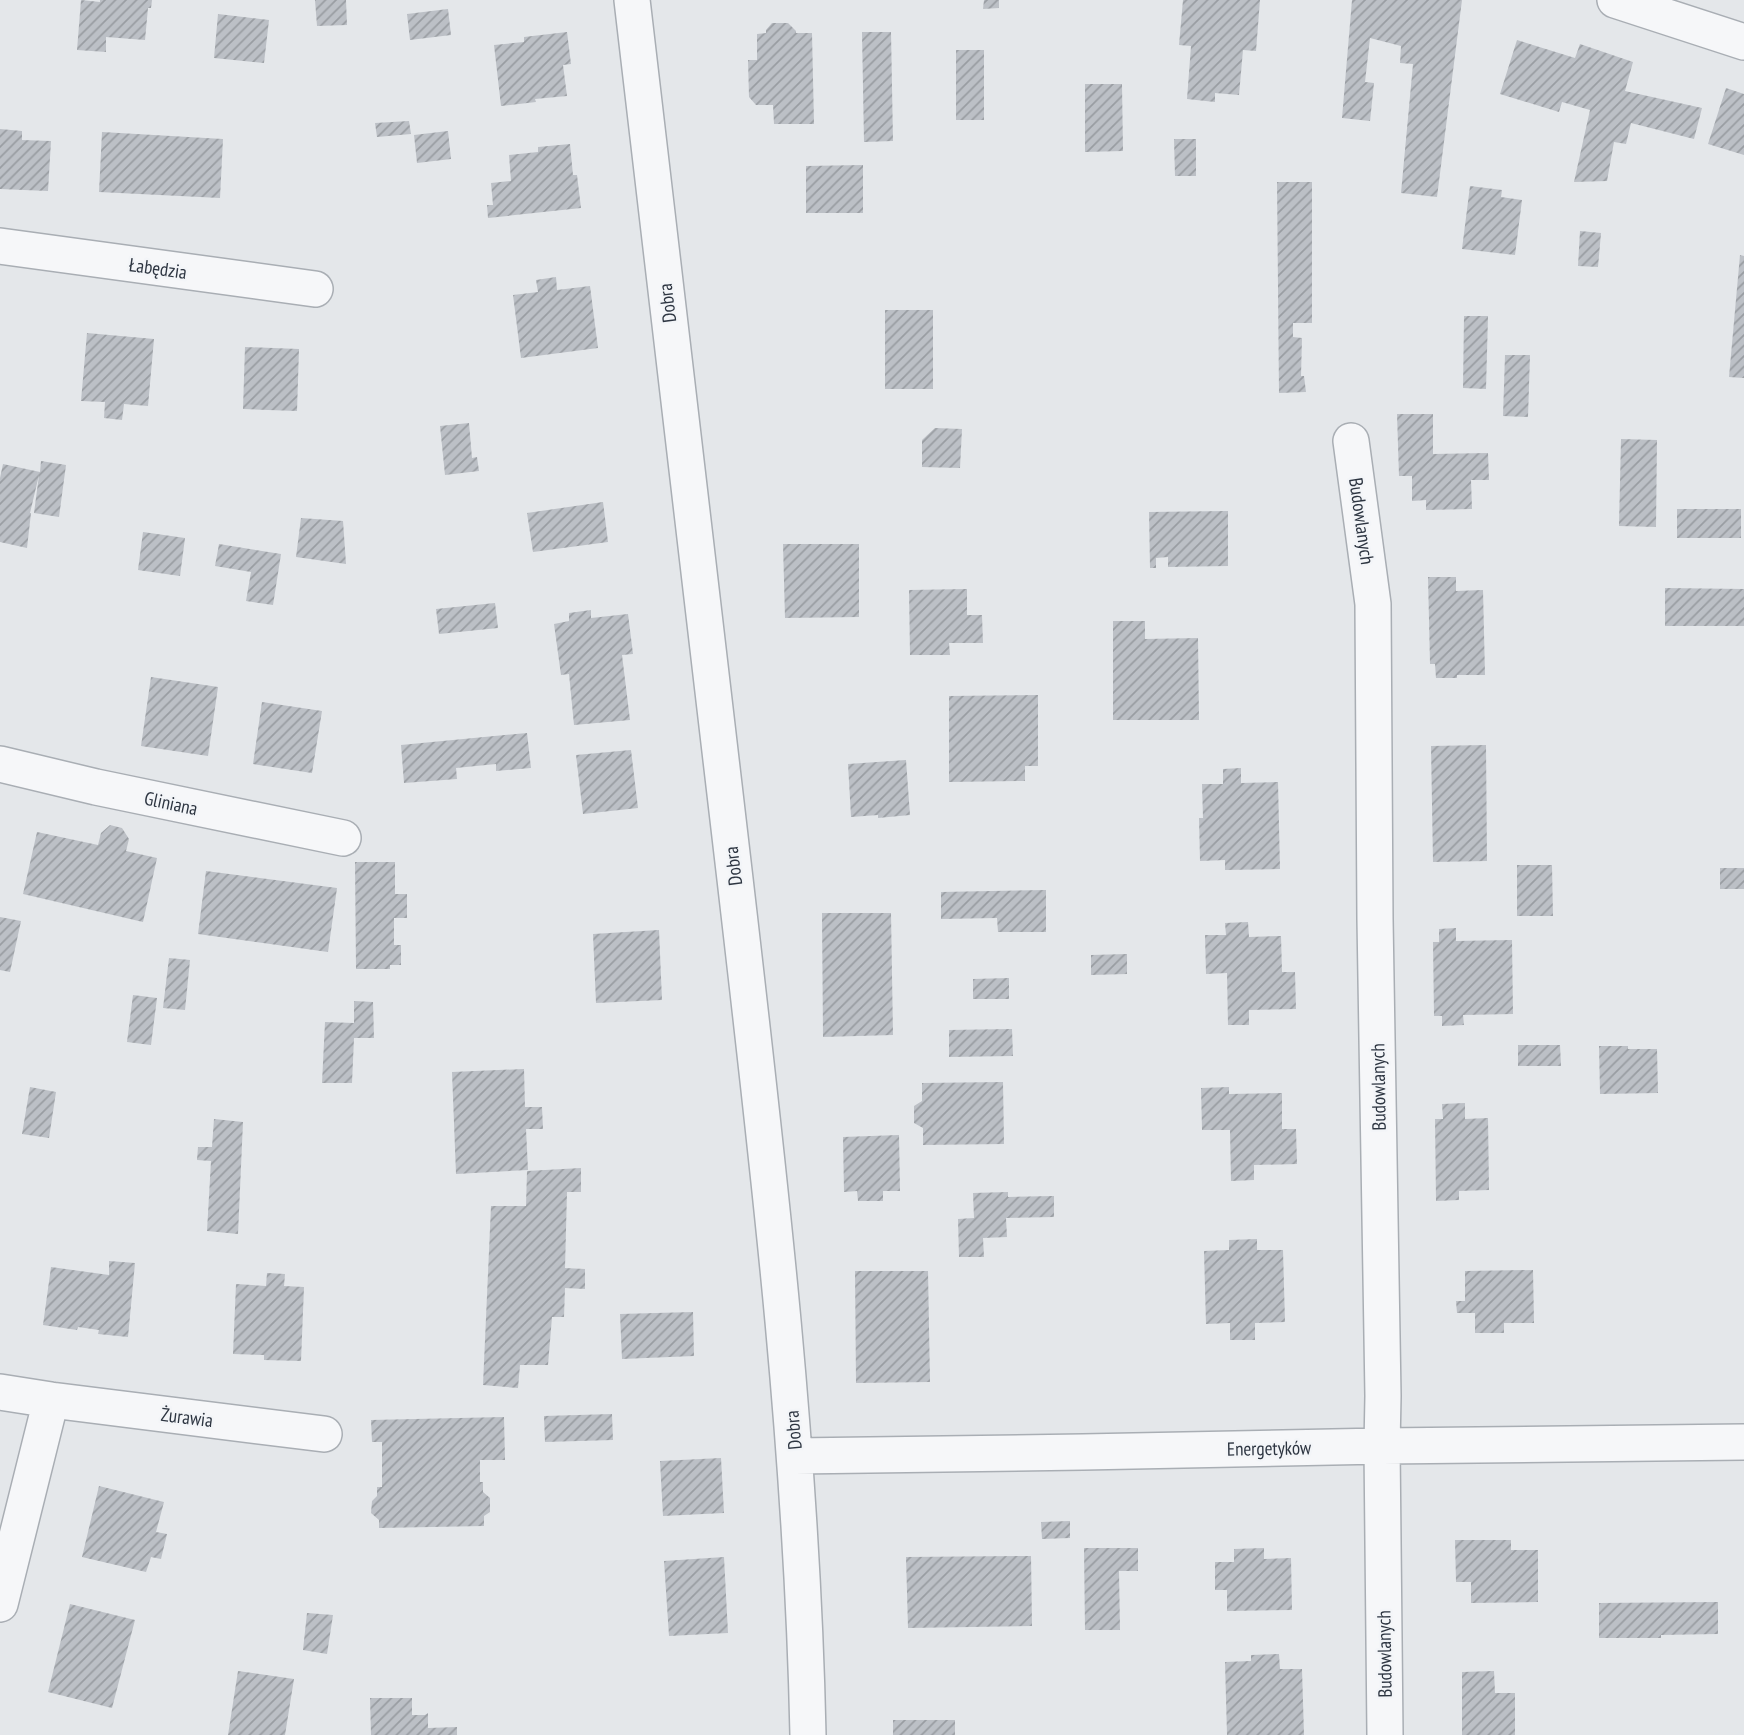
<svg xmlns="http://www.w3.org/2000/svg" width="1744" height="1735" font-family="'PT Sans Narrow',sans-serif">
<defs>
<pattern id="building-hatch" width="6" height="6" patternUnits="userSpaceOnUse" patternTransform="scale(1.75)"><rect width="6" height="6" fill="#bcc0c6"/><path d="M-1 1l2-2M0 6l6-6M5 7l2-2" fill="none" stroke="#999da2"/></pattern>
</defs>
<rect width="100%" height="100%" fill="#e4e7ea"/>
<path fill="url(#building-hatch)" d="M 81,0 L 100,2 L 100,0 L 152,0 L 151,8 L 148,8 L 145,40 L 106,37 L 106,52 L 77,50 Z
M 315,0 L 346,0 L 347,25 L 317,26 Z
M 984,0 L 999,0 L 999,8 L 983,9 Z
M 1183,0 L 1260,0 L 1256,51 L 1243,50 L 1239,95 L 1215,93 L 1215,102 L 1187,99 L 1191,46 L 1179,45 Z
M 1352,0 L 1462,0 L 1437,197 L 1401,193 L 1413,64 L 1400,63 L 1401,46 L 1370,38 L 1365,82 L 1374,83 L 1370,121 L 1342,118 Z
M 448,9 L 451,35 L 410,40 L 407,14 Z
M 218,14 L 269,20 L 264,63 L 214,58 Z
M 772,23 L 788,23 L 796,31 L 796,33 L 812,33 L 814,124 L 774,124 L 773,105 L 756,105 L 749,97 L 748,60 L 757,60 L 757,34 L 766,33 L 766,30 Z
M 567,32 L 571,64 L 563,65 L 567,96 L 535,99 L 536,102 L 501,106 L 494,45 L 524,42 L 524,37 Z
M 862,32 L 891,32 L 893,141 L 864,142 Z
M 1517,40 L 1575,58 L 1580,44 L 1633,62 L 1625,91 L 1702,108 L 1694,139 L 1631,123 L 1626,144 L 1614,142 L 1607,181 L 1574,182 L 1590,110 L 1562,102 L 1559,112 L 1500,94 Z
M 956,50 L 984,50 L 984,120 L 956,120 Z
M 1085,84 L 1122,84 L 1123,151 L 1085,152 Z
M 1726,88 L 1744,94 L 1744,155 L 1708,144 Z
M 409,121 L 411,134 L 377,137 L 375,123 Z
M 0,129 L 22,131 L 22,140 L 51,141 L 48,191 L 0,189 Z
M 448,131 L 451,159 L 417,163 L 414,135 Z
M 102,132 L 223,139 L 220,198 L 99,192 Z
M 1174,139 L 1196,139 L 1196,176 L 1175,176 Z
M 570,144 L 573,175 L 577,175 L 581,208 L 488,218 L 487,205 L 493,205 L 491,183 L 511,181 L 509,155 L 538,152 L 538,147 Z
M 863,165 L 863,213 L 806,213 L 806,166 Z
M 1277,182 L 1312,182 L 1312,323 L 1293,323 L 1293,337 L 1302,338 L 1301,376 L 1304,376 L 1306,392 L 1279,393 Z
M 1470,186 L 1502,190 L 1501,197 L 1522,200 L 1515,255 L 1462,249 Z
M 1580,231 L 1601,233 L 1598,267 L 1578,266 Z
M 1740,255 L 1744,256 L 1744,378 L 1729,377 Z
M 556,277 L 557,290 L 590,286 L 598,348 L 521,358 L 513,295 L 538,292 L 536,280 Z
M 885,310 L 933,310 L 933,389 L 885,389 Z
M 1464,316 L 1488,316 L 1486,389 L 1463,388 Z
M 87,333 L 154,339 L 148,406 L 124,404 L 122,420 L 104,418 L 105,402 L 81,401 Z
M 245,347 L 299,349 L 297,411 L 243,409 Z
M 1505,355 L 1530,355 L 1528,417 L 1503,416 Z
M 1397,414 L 1433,414 L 1433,454 L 1488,453 L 1489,480 L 1471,480 L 1472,509 L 1426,510 L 1426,500 L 1412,501 L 1412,476 L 1399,476 Z
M 469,423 L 472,458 L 477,457 L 479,471 L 445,475 L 440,426 Z
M 935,428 L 962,429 L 960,468 L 922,467 L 922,440 Z
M 1621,439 L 1657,440 L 1656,527 L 1619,526 Z
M 41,461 L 66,465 L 59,517 L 34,513 L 39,475 L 30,513 L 31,513 L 27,548 L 0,542 L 0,478 L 3,464 L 40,472 Z
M 603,502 L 608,542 L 533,552 L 527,513 Z
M 1677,509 L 1741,509 L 1741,538 L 1677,538 Z
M 1228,511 L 1228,566 L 1168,567 L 1168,557 L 1156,558 L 1156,568 L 1150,568 L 1149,512 Z
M 301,518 L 343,521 L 346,564 L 296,557 Z
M 143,532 L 185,538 L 180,576 L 138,570 Z
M 219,544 L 281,554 L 273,605 L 246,601 L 251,572 L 215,566 Z
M 783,544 L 859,544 L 859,617 L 785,618 Z
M 1428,577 L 1456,577 L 1456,591 L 1483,590 L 1485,675 L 1457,675 L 1457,678 L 1436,678 L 1435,664 L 1430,664 Z
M 1665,588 L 1744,589 L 1744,626 L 1665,626 Z
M 967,589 L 967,615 L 982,615 L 983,643 L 949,643 L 950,655 L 910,655 L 909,590 Z
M 495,603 L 498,628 L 439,634 L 436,609 Z
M 591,610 L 591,618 L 628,614 L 633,654 L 622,655 L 630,720 L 574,725 L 569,674 L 561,675 L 554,624 L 569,621 L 569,613 Z
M 1113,621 L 1145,621 L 1145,639 L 1198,638 L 1199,720 L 1113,720 Z
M 151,677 L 218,687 L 208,756 L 141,746 Z
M 1038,695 L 1038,766 L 1025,766 L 1025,781 L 949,782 L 949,696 Z
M 262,702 L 322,711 L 312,773 L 253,764 Z
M 527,733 L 531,768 L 496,771 L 496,764 L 456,768 L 457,779 L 404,783 L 401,745 Z
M 1486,745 L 1487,861 L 1433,862 L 1431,746 Z
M 631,750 L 638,808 L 583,814 L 576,755 Z
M 906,760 L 910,815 L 878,818 L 878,815 L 851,817 L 848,764 Z
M 1241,768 L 1241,783 L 1278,782 L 1280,869 L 1225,870 L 1225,860 L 1200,861 L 1199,818 L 1203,818 L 1202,784 L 1223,784 L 1223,769 Z
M 110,825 L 122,828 L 129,839 L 126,851 L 157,858 L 143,922 L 23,894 L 37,832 L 98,845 L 101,833 Z
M 355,862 L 395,862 L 395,894 L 407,894 L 407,918 L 394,918 L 394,945 L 401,945 L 401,965 L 390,965 L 390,969 L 356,969 Z
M 1517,865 L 1552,865 L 1553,916 L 1517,916 Z
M 1720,868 L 1744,868 L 1744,889 L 1720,889 Z
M 206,871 L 337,888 L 328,952 L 198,934 Z
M 1046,890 L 1046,932 L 998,932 L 997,918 L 941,919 L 941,892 Z
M 822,913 L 891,913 L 893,1035 L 823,1037 Z
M 0,917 L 21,921 L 10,972 L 0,970 Z
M 1248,922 L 1249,937 L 1281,936 L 1282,972 L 1295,972 L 1296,1009 L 1249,1010 L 1249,1025 L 1228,1025 L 1227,973 L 1206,974 L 1205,935 L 1226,935 L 1225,923 Z
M 1456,928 L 1456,941 L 1512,940 L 1513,1014 L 1463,1015 L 1464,1025 L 1442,1026 L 1442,1016 L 1434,1016 L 1433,942 L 1439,942 L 1439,929 Z
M 659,930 L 662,1000 L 596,1003 L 593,934 Z
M 1127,954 L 1127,974 L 1091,975 L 1091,955 Z
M 169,958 L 190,960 L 185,1010 L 163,1008 Z
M 1009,978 L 1009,999 L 973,999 L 973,979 Z
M 133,995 L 157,998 L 151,1045 L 127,1042 Z
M 354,1001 L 373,1002 L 374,1038 L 354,1038 L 352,1083 L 322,1083 L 325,1022 L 354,1023 Z
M 1012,1029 L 1013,1056 L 949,1057 L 949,1030 Z
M 1518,1045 L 1560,1045 L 1561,1066 L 1518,1066 Z
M 1599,1046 L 1628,1046 L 1628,1049 L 1657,1049 L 1658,1093 L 1600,1094 Z
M 524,1069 L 525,1107 L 542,1107 L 543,1129 L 526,1129 L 528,1170 L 456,1174 L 452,1072 Z
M 1003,1082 L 1004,1144 L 923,1145 L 923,1128 L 914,1123 L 914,1106 L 922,1101 L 922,1083 Z
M 30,1087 L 56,1092 L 49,1138 L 22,1134 Z
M 1229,1087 L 1229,1094 L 1282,1093 L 1282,1129 L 1296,1129 L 1297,1164 L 1254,1165 L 1254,1180 L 1231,1181 L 1230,1130 L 1202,1130 L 1201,1088 Z
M 1465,1103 L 1465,1119 L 1488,1118 L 1489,1190 L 1459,1191 L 1459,1200 L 1436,1201 L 1435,1119 L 1443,1119 L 1442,1104 Z
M 214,1119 L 243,1122 L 238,1234 L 207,1231 L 211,1161 L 197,1160 L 198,1147 L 212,1147 Z
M 899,1135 L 900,1191 L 883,1191 L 883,1201 L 858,1201 L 857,1191 L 844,1192 L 843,1137 Z
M 581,1168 L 581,1192 L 567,1192 L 565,1268 L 585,1269 L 585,1289 L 565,1288 L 564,1317 L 552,1317 L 548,1365 L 520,1365 L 518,1388 L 483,1385 L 491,1206 L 526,1206 L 527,1171 Z
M 1008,1192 L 1008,1197 L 1054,1196 L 1054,1217 L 1006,1218 L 1007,1237 L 983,1238 L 984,1257 L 959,1257 L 958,1219 L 974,1218 L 973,1193 Z
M 1257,1239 L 1257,1250 L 1283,1250 L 1285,1322 L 1255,1323 L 1255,1340 L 1230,1340 L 1230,1323 L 1206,1324 L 1204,1251 L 1229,1250 L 1229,1240 Z
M 109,1261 L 135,1263 L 128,1337 L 98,1334 L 99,1330 L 78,1327 L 77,1330 L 43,1325 L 51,1267 L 109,1275 Z
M 1533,1270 L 1534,1323 L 1504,1323 L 1504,1333 L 1475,1333 L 1475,1313 L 1457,1313 L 1456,1301 L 1465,1301 L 1465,1271 Z
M 855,1271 L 928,1271 L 930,1382 L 856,1383 Z
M 267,1273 L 285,1274 L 284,1286 L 304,1287 L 301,1361 L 264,1360 L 264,1355 L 233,1354 L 236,1284 L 266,1286 Z
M 693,1312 L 694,1356 L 622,1359 L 620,1314 Z
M 612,1414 L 613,1440 L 545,1442 L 544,1416 Z
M 504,1417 L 505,1460 L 480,1460 L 480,1482 L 483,1482 L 483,1492 L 490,1498 L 490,1512 L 484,1516 L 484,1526 L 379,1528 L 379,1520 L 371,1513 L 372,1501 L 377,1496 L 377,1487 L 382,1487 L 382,1442 L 372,1442 L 371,1420 Z
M 721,1458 L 724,1513 L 663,1516 L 660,1461 Z
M 99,1486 L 164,1502 L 156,1532 L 167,1534 L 161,1559 L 151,1557 L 146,1572 L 82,1557 Z
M 1070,1521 L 1070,1538 L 1042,1539 L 1041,1522 Z
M 1455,1540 L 1511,1540 L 1511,1550 L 1538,1550 L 1538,1602 L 1471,1603 L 1471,1582 L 1456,1582 Z
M 1084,1548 L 1138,1548 L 1138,1571 L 1119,1571 L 1120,1630 L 1085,1630 Z
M 1264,1548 L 1264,1559 L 1291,1558 L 1292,1610 L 1227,1611 L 1227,1590 L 1215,1590 L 1215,1562 L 1234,1562 L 1234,1549 Z
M 1031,1556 L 1032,1626 L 908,1628 L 906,1557 Z
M 724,1557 L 728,1633 L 669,1636 L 664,1561 Z
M 1718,1602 L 1718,1634 L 1661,1635 L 1661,1638 L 1599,1638 L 1599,1603 Z
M 70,1604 L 135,1620 L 112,1708 L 48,1692 Z
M 307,1613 L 333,1615 L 327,1654 L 303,1650 Z
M 1279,1654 L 1280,1669 L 1302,1669 L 1304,1735 L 1227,1735 L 1225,1662 L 1251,1661 L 1251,1655 Z
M 238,1671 L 294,1679 L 285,1735 L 228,1735 Z
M 1494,1671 L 1495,1693 L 1515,1693 L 1515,1735 L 1462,1735 L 1462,1672 Z
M 370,1698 L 412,1698 L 412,1715 L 425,1715 L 428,1713 L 428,1728 L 457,1727 L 457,1735 L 371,1735 Z
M 893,1720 L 955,1720 L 955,1735 L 893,1735 Z"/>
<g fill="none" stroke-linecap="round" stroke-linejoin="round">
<g stroke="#a9aeb4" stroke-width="38">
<path id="minor" d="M 632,0 C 666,293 700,586 735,879 C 768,1164 802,1448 808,1735
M 1615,0 L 1744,42
M 0,246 L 315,289
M 1351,441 L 1373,604 L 1375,919 L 1383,1396 L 1382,1446 L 1385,1735
M 0,764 L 96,787 L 343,838
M 0,1392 L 51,1400 L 324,1434
M 795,1456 L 1083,1452 L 1382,1446 L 1744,1442
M 0,1604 L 51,1400"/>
</g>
<use href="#minor" stroke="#f6f7f9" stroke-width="35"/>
</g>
<g text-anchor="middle" stroke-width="5" stroke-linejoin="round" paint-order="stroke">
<g font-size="19" fill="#2d3541" stroke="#f3f5f8">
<text transform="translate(158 268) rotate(8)" y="7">Łabędzia</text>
<text transform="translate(667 303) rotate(-97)" y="7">Dobra</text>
<text transform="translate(1362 521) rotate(82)" y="7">Budowlanych</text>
<text transform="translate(171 803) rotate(12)" y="7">Gliniana</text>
<text transform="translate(733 866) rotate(-97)" y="7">Dobra</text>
<text transform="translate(1378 1087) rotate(-91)" y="7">Budowlanych</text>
<text transform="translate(187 1417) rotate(7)" y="7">Żurawia</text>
<text transform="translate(793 1430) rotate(-95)" y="7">Dobra</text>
<text transform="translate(1269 1448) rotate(-1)" y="7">Energetyków</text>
<text transform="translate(1384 1654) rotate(-91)" y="7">Budowlanych</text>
</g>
</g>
</svg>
